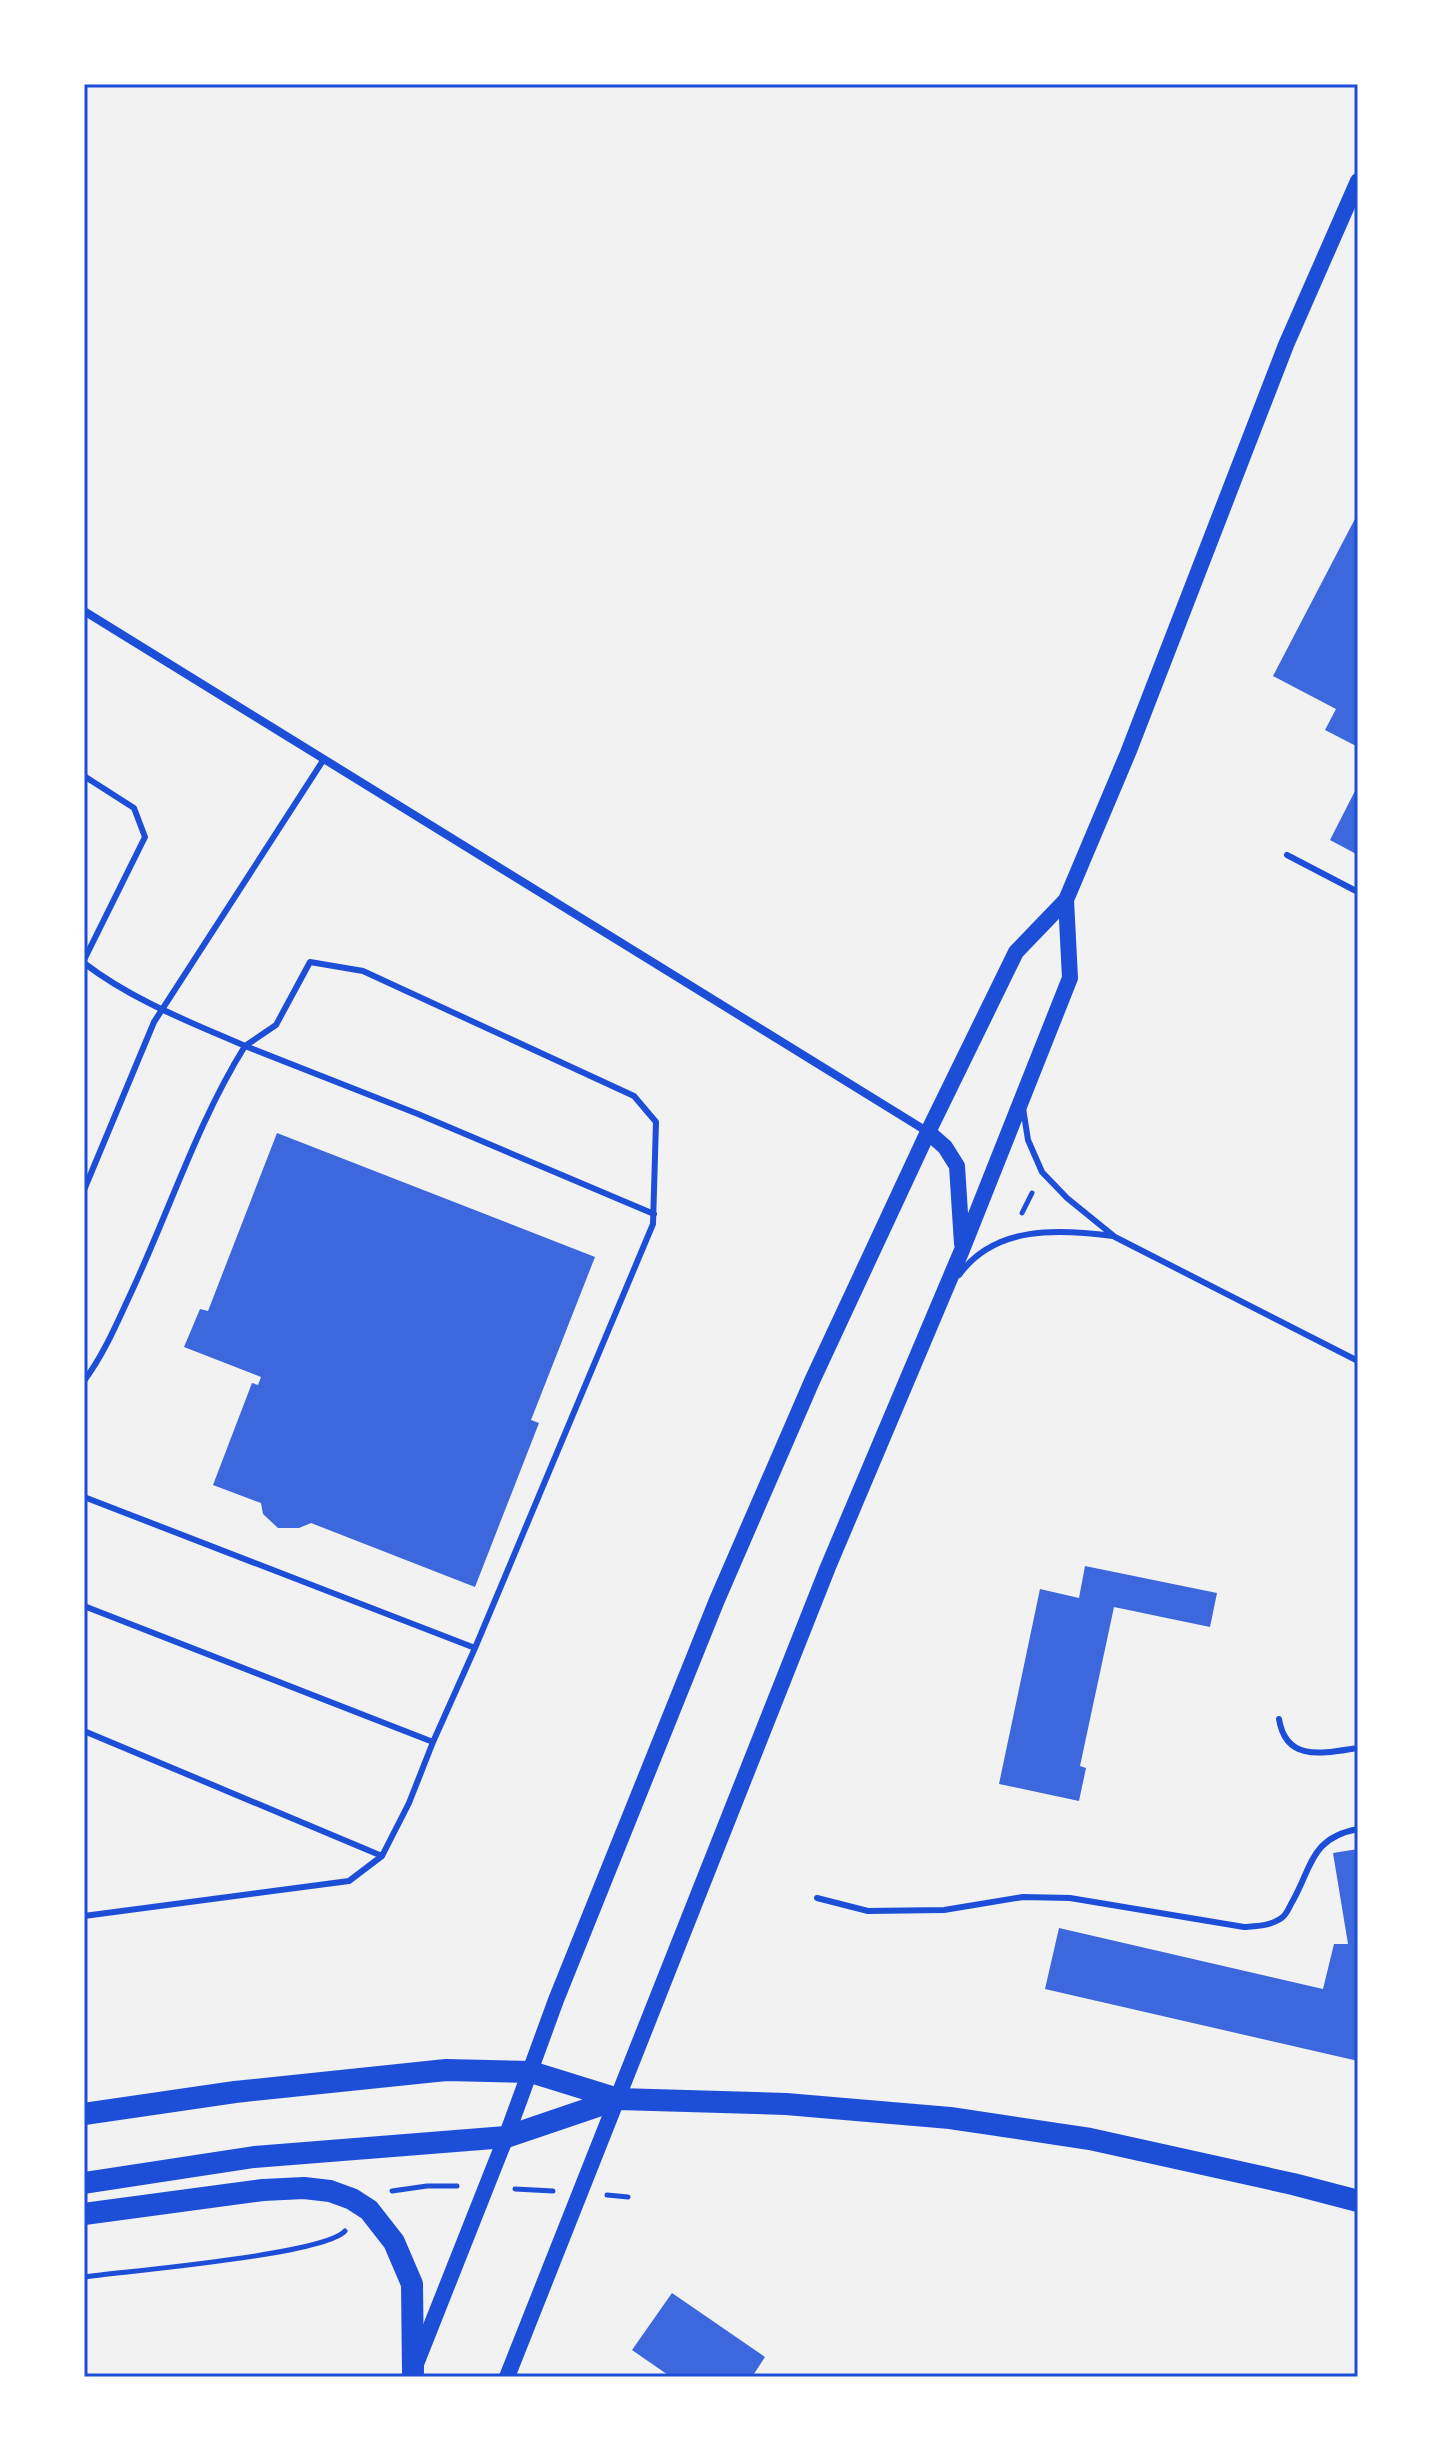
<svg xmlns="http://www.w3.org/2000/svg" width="1442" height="2461" font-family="Lora,serif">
<rect width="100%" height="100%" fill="#f2f2f2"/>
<path fill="#3d67dc" d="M 1358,513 L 1358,747 L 1325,730 L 1336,709 L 1273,676 Z
M 1358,785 L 1358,855 L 1330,840 Z
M 277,1133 L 595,1257 L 531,1420 L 539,1423 L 475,1587 L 311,1523 L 299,1528 L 278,1528 L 263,1514 L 261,1503 L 213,1485 L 252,1383 L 258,1385 L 261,1377 L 184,1347 L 200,1309 L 208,1311 Z
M 1085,1566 L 1217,1593 L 1210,1627 L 1114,1607 L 1080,1766 L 1086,1768 L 1079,1801 L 999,1784 L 1040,1589 L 1079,1598 Z
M 1358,1849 L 1358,2061 L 1045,1989 L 1059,1928 L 1323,1989 L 1334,1944 L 1348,1944 L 1333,1853 Z
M 672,2293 L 765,2357 L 752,2377 L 671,2377 L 632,2350 Z"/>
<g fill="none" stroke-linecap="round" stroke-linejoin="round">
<path stroke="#1d4ed8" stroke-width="5" d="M 1022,1213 L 1032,1193
M 515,2189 L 553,2191
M 392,2191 L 427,2186 L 457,2186
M 607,2195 L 628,2197
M 84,2277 C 127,2271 323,2255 345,2231"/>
<path stroke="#1d4ed8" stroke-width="6" d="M 84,776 L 134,808 L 145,837 L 84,960
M 1287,855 L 1358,892
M 84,963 C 132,1000 190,1022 245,1046 L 276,1025 L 310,962 L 363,971 L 634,1096 L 656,1122 L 653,1224 L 475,1648
M 1023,1108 L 1028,1140 L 1042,1172 L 1067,1198 L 1115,1237 L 1358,1361
M 84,1190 L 154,1022 L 324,759
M 959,1275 C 995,1225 1059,1229 1113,1236
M 84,1381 C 104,1354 116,1325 130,1295 C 169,1212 197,1123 245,1046 L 418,1114 L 654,1214
M 84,1497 L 475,1648 L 433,1742 L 409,1803 L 382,1856 L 349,1881 L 84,1916
M 84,1606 L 433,1742
M 1279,1719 C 1286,1763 1324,1753 1358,1748
M 84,1731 L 382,1856
M 817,1898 L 868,1911 L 944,1910 L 1023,1897 L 1070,1898 L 1244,1927 C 1257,1926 1269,1926 1280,1919 C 1286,1916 1288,1910 1291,1904 C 1312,1869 1309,1838 1358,1829"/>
<path stroke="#1d4ed8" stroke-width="8" d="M 84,611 L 928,1132"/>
<path stroke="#1d4ed8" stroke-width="16" d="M 928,1132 L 945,1147 L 957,1166 L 962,1244
M 416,2364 L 506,2137 L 556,2000 L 717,1600 L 812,1381 L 928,1132 L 1016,952 L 1066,900 L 1128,753 L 1286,345 L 1358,181
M 507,2377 L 828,1567 L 962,1250 L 1070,978 L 1066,900"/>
<path stroke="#1d4ed8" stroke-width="22" d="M 84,2114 L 235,2092 L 446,2070 L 531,2072 L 618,2099 L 786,2104 L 950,2118 L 1090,2139 L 1293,2184 L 1358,2201
M 84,2183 L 254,2157 L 506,2137 L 618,2099
M 84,2214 L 263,2190 L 304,2188 L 330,2191 L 352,2199 L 369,2210 L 394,2242 L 412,2284 L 413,2372"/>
</g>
<rect width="1442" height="2461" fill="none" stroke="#ffffff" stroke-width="172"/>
<rect x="86" y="86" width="1270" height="2289" fill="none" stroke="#1d4ed8" stroke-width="3"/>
</svg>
